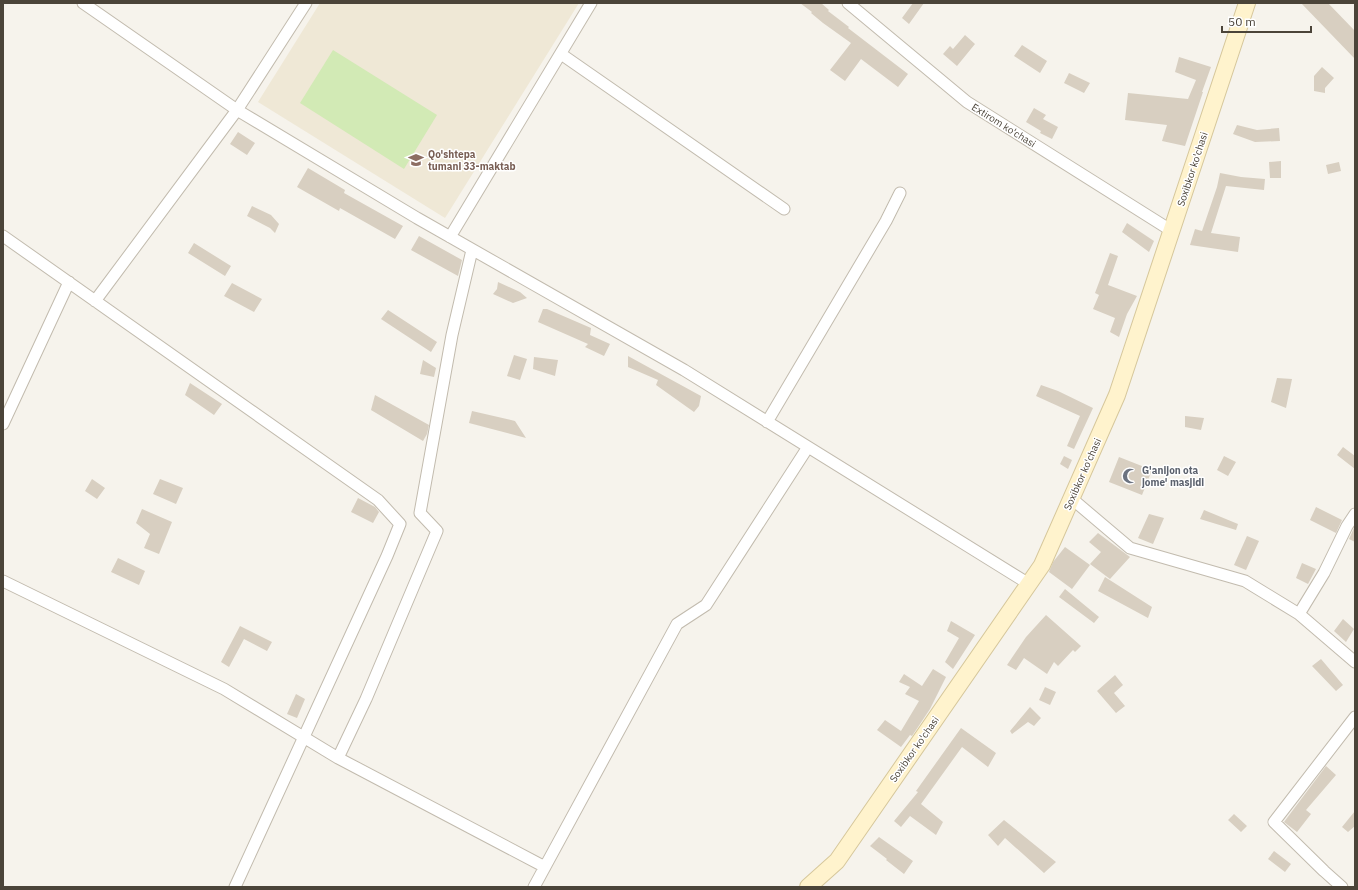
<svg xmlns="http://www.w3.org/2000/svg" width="1358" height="890" font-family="'IBM Plex Sans',sans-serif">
<rect width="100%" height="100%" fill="#f6f3ec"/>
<path fill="#efe8d6" d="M 320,3 L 579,3 L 445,218 L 258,102 Z"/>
<path fill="#d2eab5" d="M 333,50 L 437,115 L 404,169 L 300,103 Z"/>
<path fill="#d8cfc1" d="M 800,3 L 821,3 L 829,10 L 828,11 L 849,27 L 848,28 L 908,74 L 898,87 L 861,59 L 845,81 L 830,70 L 851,43 L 823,23 L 811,13 L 812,12 Z
M 913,3 L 924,3 L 909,24 L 902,18 Z
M 1301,3 L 1328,3 L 1355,31 L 1355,59 Z
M 965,35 L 975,44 L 957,66 L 943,54 L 950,46 L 953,49 Z
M 1022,45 L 1047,61 L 1040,73 L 1014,56 Z
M 1179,57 L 1211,67 L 1202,92 L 1203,92 L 1185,146 L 1162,141 L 1167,125 L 1125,120 L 1128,93 L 1188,99 L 1196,80 L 1175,72 Z
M 1322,67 L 1334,78 L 1325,88 L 1325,93 L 1314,91 L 1314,76 Z
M 1069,73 L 1090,83 L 1084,93 L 1064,83 Z
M 1034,108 L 1046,115 L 1043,119 L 1058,127 L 1052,139 L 1040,133 L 1041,131 L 1026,122 Z
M 1237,125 L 1257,130 L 1279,128 L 1280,141 L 1255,142 L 1233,134 Z
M 238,132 L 255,143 L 247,155 L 230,144 Z
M 1281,161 L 1281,178 L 1270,178 L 1269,162 Z
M 1339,162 L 1341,171 L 1328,174 L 1326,165 Z
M 308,168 L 345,190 L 344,193 L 403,226 L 395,239 L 340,208 L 339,211 L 297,187 Z
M 1220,173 L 1241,177 L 1265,179 L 1264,190 L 1226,186 L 1211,233 L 1240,237 L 1238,252 L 1190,245 L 1195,229 L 1202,231 L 1217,187 Z
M 252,206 L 271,215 L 279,224 L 275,233 L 270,228 L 247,216 Z
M 1127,223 L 1154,241 L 1149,252 L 1122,232 Z
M 419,236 L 462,260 L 458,276 L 411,250 Z
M 194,243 L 231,266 L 225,276 L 188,253 Z
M 1110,253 L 1118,256 L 1108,285 L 1137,296 L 1127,314 L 1119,337 L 1110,332 L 1115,318 L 1093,309 L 1099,295 L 1095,293 Z
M 498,282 L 520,292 L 527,298 L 513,303 L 493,294 L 497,289 Z
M 232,283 L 262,299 L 254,312 L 224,296 Z
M 543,309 L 547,309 L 591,328 L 590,335 L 610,344 L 604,356 L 585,347 L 588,344 L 538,322 Z
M 388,310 L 437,342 L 431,352 L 381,319 Z
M 514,355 L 527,359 L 520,380 L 507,376 Z
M 628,356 L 701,396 L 699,406 L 694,412 L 656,385 L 658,380 L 628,367 Z
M 534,357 L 558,360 L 555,376 L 533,369 Z
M 423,360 L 436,368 L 434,377 L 420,374 Z
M 1277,378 L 1292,379 L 1286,408 L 1271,402 Z
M 190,383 L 222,404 L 214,415 L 185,395 Z
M 1041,385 L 1058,391 L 1093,408 L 1074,449 L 1067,446 L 1080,416 L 1036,396 Z
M 375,395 L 429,425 L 427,434 L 423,441 L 371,410 Z
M 472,411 L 515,421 L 526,438 L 469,423 Z
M 1185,416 L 1204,418 L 1201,430 L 1185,427 Z
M 1343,447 L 1355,456 L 1355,469 L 1337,455 Z
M 1064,456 L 1072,460 L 1068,469 L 1060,464 Z
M 1224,456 L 1236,462 L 1228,476 L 1217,470 Z
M 1119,457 L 1152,470 L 1142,495 L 1109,482 Z
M 92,479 L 105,488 L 97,499 L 85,491 Z
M 160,479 L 183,488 L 176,504 L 153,494 Z
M 358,498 L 375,507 L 379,512 L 373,523 L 351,512 Z
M 1316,507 L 1342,520 L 1336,533 L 1310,520 Z
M 142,509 L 172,522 L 159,554 L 144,548 L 150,534 L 136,523 Z
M 1204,510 L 1238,524 L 1236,530 L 1200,519 Z
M 1149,514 L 1164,518 L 1153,544 L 1138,538 Z
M 1354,528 L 1355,529 L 1355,542 L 1349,539 Z
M 1098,533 L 1130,557 L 1110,579 L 1090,564 L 1101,552 L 1089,542 Z
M 1247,536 L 1259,541 L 1246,570 L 1234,565 Z
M 1065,547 L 1090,565 L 1072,589 L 1049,572 L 1053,562 Z
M 118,558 L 145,571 L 139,585 L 111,572 Z
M 1302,563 L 1316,569 L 1308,584 L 1296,578 Z
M 1105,577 L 1152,607 L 1148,618 L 1098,591 Z
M 1065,589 L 1099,617 L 1094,623 L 1059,597 Z
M 1046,615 L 1081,646 L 1075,652 L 1073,650 L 1058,666 L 1054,662 L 1047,674 L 1024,658 L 1016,670 L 1007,665 L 1026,637 Z
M 1343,619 L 1354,629 L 1346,642 L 1334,631 Z
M 951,621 L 975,635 L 953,669 L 945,662 L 959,638 L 947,631 Z
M 240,626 L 272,642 L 267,651 L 244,639 L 229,667 L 221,662 Z
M 1321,659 L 1343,685 L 1336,691 L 1312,666 Z
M 933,669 L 946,677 L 930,709 L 912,736 L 910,735 L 901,747 L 877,730 L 885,720 L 901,731 L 919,701 L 905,694 L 910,687 L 899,682 L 904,674 L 922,686 Z
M 1115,675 L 1123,685 L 1114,693 L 1125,706 L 1116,713 L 1097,691 Z
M 1045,687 L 1056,692 L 1050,705 L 1039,700 Z
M 296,694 L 305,699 L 297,718 L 287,714 Z
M 1030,707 L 1041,718 L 1034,726 L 1028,722 L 1012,734 L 1010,731 Z
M 961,728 L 996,753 L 988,767 L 962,747 L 921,804 L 943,822 L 936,835 L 910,816 L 901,827 L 894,821 L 918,792 L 916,791 Z
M 1326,766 L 1336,775 L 1306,810 L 1311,814 L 1297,832 L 1284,822 Z
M 1355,811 L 1355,826 L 1348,832 L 1342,827 Z
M 1234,814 L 1247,826 L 1241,832 L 1228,820 Z
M 1004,820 L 1056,862 L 1044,873 L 1005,838 L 998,846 L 988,835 Z
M 879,837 L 913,861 L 904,874 L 886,860 L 887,859 L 870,846 Z
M 1274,851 L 1291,864 L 1285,872 L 1268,859 Z"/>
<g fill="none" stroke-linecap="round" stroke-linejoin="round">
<g stroke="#c2bbae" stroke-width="13">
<path id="street" d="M 83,3 L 237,110 L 417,218 L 684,370 L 1029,584
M 848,3 L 967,102 L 1172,231
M 561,54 L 784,209
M 3,236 L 378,500 L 400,524 L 387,556 L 235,887
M 450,237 L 591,3
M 472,250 L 452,335 L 420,513 L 437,531 L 366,699 L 338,758 L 545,867
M 95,301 L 237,110 L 306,3
M 767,422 L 886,221 L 900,193
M 3,424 L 69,282
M 1071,498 L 1130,548 L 1245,581 L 1299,614 L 1355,662
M 3,581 L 224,689 L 338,758
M 1299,614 L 1324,573 L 1347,526 L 1355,514
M 534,887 L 677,624 L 706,605 L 808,447
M 1342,887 L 1324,871 L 1274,822 L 1355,717"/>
</g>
<g stroke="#d6c79b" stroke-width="18">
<path id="secondary" d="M 808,887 L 837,861 L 1042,565 L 1117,395 L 1247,3"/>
</g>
<use href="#street" stroke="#fff" stroke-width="11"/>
<use href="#secondary" stroke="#fff3cd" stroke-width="16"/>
</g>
<defs>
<g id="school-bare" transform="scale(1.2)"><path d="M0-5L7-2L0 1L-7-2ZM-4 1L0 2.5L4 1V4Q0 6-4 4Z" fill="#8d6e63" stroke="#fff" stroke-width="2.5" paint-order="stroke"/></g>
<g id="mosque-bare" transform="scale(1.2)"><path d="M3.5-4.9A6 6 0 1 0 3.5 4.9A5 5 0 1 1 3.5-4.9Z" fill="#6b7280" stroke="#fff" stroke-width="2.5" paint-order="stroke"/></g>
</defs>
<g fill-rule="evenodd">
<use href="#school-bare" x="416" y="160"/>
<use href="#mosque-bare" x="1130" y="476"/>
</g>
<g text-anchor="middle" stroke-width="3" stroke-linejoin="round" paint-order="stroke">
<g font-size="10" fill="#4b4439" stroke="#fff">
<text transform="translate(1004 125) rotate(32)" y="4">Extirom ko'chasi</text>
<text transform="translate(1192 169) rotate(-72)" y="4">Soxibkor ko'chasi</text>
<text transform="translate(1082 474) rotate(-66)" y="4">Soxibkor ko'chasi</text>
<text transform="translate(914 749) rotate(-55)" y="4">Soxibkor ko'chasi</text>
</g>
<g font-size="10" font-weight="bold" fill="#785e54" stroke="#fff" text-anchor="start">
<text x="428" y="158">Qo'shtepa<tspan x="428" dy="12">tumani 33-maktab</tspan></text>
</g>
<g font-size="10" font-weight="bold" fill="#5b616d" stroke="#fff" text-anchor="start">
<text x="1142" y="474">G'anijon ota<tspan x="1142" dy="12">jome' masjidi</tspan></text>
</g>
</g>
<rect width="1358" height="890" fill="none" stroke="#4b4439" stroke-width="8"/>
<path d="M1222 26v6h89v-6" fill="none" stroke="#4b4439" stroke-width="2"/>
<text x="1228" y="26" font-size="12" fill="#4b4439" stroke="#ffffff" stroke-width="3" paint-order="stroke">50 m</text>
</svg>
